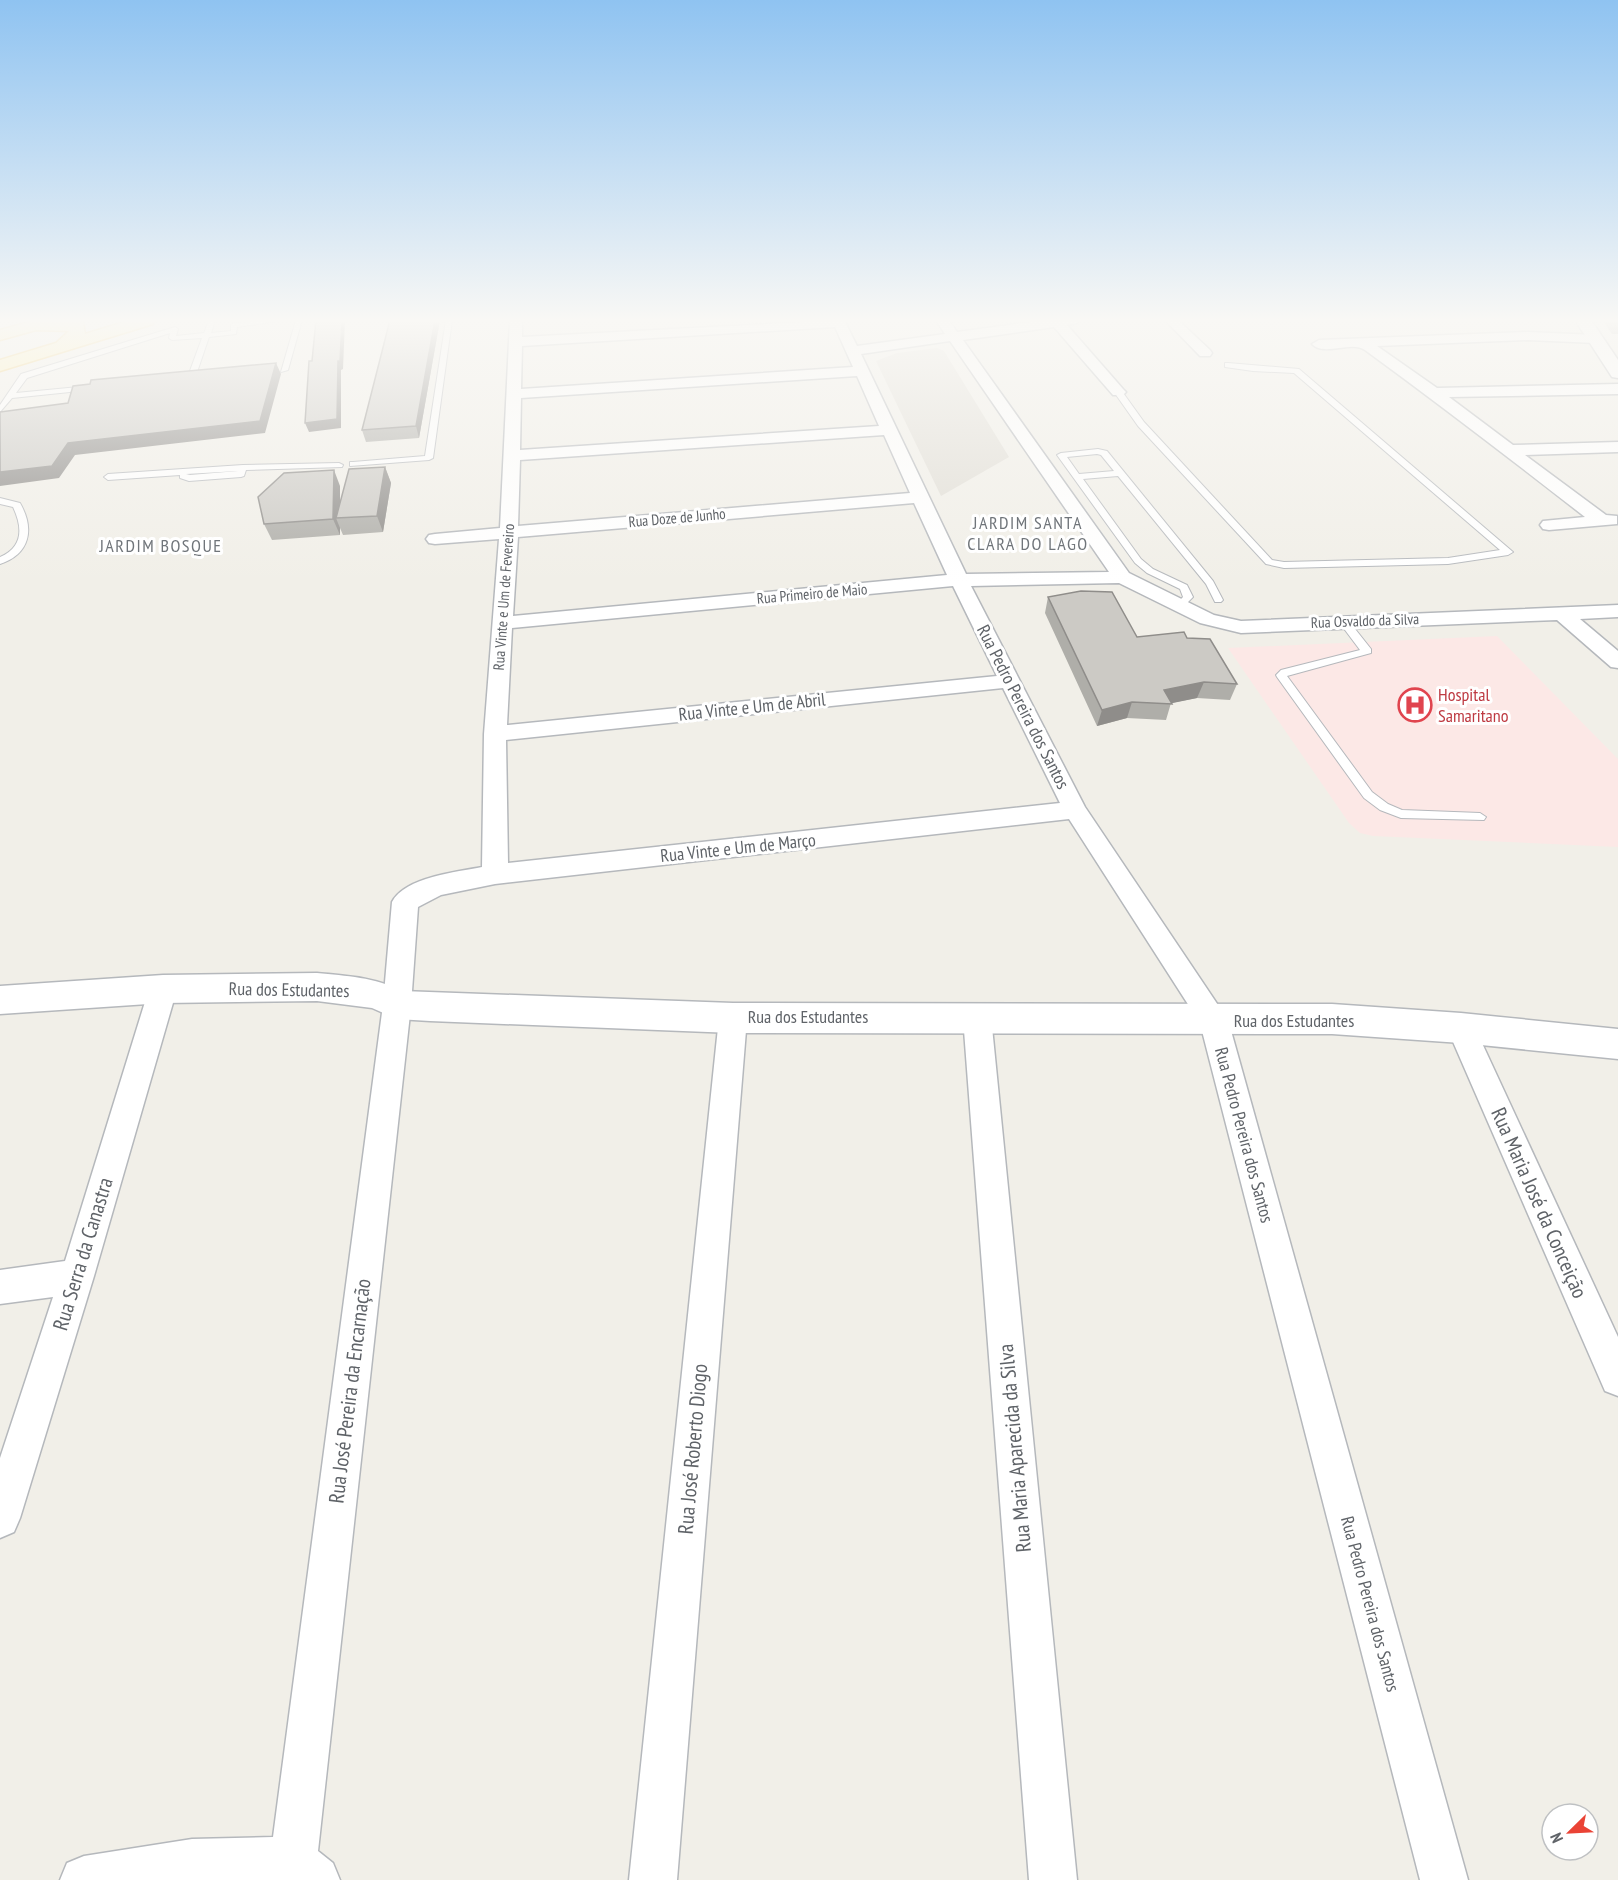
<svg xmlns="http://www.w3.org/2000/svg" width="1618" height="1880" font-family="'PT Sans Narrow',sans-serif">
<rect width="100%" height="100%" fill="#f1efe8"/>
<path fill="#e1ded6" d="M 937,348 L 944,351 L 1009,457 L 941,496 L 876,361 L 897,353 Z"/>
<path fill="#fce8e6" d="M 1497,636 L 1618,759 L 1618,847 L 1373,836 L 1360,833 L 1349,823 L 1228,648 Z"/>
<g fill="none" stroke-linecap="round" stroke-linejoin="round">
<g stroke="#b5b8bc" stroke-width="2">
<path id="service" d="M 209,320 L 215,320 L 211,333 L 231,331 L 231,325 L 234,323 L 284,320 L 237,327 L 236,334 L 209,337 L 194,381 L 187,379 L 202,338 L 172,340 L 169,338 L 170,333 L 27,378 L 16,393 L 89,386 L 93,388 L 89,390 L 12,398 L 0,412 L 0,405 L 21,374 L 175,327 L 178,329 L 176,336 L 204,333 Z
M 296,320 L 302,320 L 288,370 L 281,372 Z
M 446,320 L 452,320 L 433,458 L 429,460 L 350,466 L 350,462 L 353,462 L 425,456 Z
M 1228,363 L 1299,369 L 1513,552 L 1508,555 L 1448,564 L 1284,568 L 1266,564 L 1138,426 L 1114,392 L 1115,390 L 1121,390 L 1144,422 L 1272,560 L 1284,562 L 1448,558 L 1500,550 L 1294,373 L 1253,371 L 1225,367 L 1225,363 Z
M 1098,449 L 1107,451 L 1213,581 L 1223,600 L 1221,602 L 1215,602 L 1206,584 L 1118,476 L 1083,479 L 1141,559 L 1153,569 L 1187,585 L 1193,597 L 1182,608 L 1176,608 L 1174,606 L 1183,597 L 1180,589 L 1147,573 L 1135,563 L 1057,455 L 1061,453 ZM 1097,454 L 1101,455 L 1114,471 L 1079,474 L 1067,457 Z
M 339,463 L 343,465 L 342,467 L 246,470 L 244,476 L 241,477 L 189,481 L 180,478 L 180,475 L 108,480 L 104,477 L 108,474 L 243,465 ZM 238,471 L 190,475 L 186,474 Z
M 0,498 L 20,503 C 35,529 30,554 0,564 L 0,557 C 23,547 23,528 13,507 L 0,504 Z
M 1344,619 L 1348,620 L 1371,649 L 1371,653 L 1287,676 L 1372,792 L 1388,804 L 1402,810 L 1480,813 L 1486,817 L 1484,820 L 1401,818 L 1380,810 L 1364,798 L 1277,677 L 1276,675 L 1281,670 L 1360,650 L 1339,622 Z"/>
</g>
<g stroke="#b5b8bc" stroke-width="3">
<path id="minor" d="M 510,320 L 522,320 L 522,337 L 844,320 L 857,346 L 945,334 L 936,320 L 949,320 L 957,332 L 1046,320 L 1078,320 L 1077,323 L 1067,325 L 1123,389 L 1126,392 L 1123,395 L 1113,395 L 1054,327 L 963,340 L 1129,573 L 1214,615 L 1241,621 L 1618,605 L 1618,617 L 1580,619 L 1618,651 L 1618,668 L 1611,667 L 1557,620 L 1241,633 L 1200,623 L 1119,583 L 971,586 L 1085,807 L 1228,1020 L 1468,1880 L 1420,1880 L 1200,1023 L 1069,819 L 495,884 L 441,895 L 418,907 L 411,1005 L 318,1851 L 333,1863 L 340,1880 L 60,1880 L 67,1863 L 84,1856 L 192,1839 L 273,1837 L 383,1005 L 392,902 C 405,877 457,872 482,867 L 484,734 L 499,539 L 435,544 L 429,543 L 426,539 L 429,535 L 435,534 L 500,528 ZM 835,327 L 853,367 L 521,389 L 522,346 ZM 950,341 L 1109,572 L 966,574 L 861,354 ZM 857,376 L 879,426 L 520,450 L 521,398 ZM 884,435 L 910,493 L 518,526 L 520,460 ZM 914,503 L 947,575 L 513,616 L 518,537 ZM 953,586 L 997,676 L 507,725 L 512,628 ZM 1003,688 L 1060,803 L 508,863 L 506,740 Z
M 1165,320 L 1178,320 L 1210,350 L 1212,353 L 1210,356 L 1200,356 Z
M 1528,332 L 1596,335 L 1603,339 L 1596,343 L 1528,340 L 1377,346 L 1437,388 L 1618,384 L 1618,394 L 1449,397 L 1513,445 L 1618,442 L 1618,452 L 1525,455 L 1606,515 L 1617,516 L 1617,524 L 1549,530 L 1543,529 L 1540,525 L 1543,521 L 1585,517 C 1512,460 1439,404 1365,350 C 1351,340 1324,357 1312,344 L 1319,340 Z
M 163,978 L 173,981 L 177,989 L 94,1276 L 20,1518 L 14,1532 L 0,1538 L 0,1458 L 53,1297 L 0,1304 L 0,1270 L 65,1261 L 149,989 L 153,981 Z
M 977,1005 L 987,1009 L 991,1017 L 1077,1880 L 1029,1880 L 963,1017 L 967,1009 Z
M 733,1006 L 743,1010 L 747,1018 L 677,1880 L 629,1880 L 719,1018 L 723,1010 Z
M 1461,1016 L 1471,1019 L 1475,1028 L 1618,1337 L 1618,1396 L 1605,1391 L 1447,1028 L 1451,1019 Z"/>
</g>
<g stroke="#b5b8bc" stroke-width="3">
<path id="tertiary" d="M 1575,320 L 1591,320 L 1618,360 L 1618,378 L 1612,377 Z
M 317,973 C 346,976 375,977 402,991 L 733,1003 L 1332,1004 L 1461,1013 L 1618,1029 L 1618,1059 L 1461,1043 L 1332,1034 L 733,1033 L 430,1021 L 397,1019 L 372,1008 L 317,1001 L 163,1003 L 0,1014 L 0,986 L 163,975 Z"/>
</g>
<g stroke="#f2c960" stroke-width="3">
<path id="primary" d="M 36,320 L 71,320 L 83,322 L 85,334 L 131,320 L 155,320 L 153,324 L 0,371 L 0,360 L 56,343 L 69,331 L 36,330 L 0,340 L 0,330 Z"/>
</g>
<use href="#service" fill="#fff" fill-rule="evenodd"/>
<use href="#minor" fill="#fff" fill-rule="evenodd"/>
<use href="#tertiary" fill="#fff" fill-rule="evenodd"/>
<use href="#primary" fill="#fff2af" fill-rule="evenodd"/>
</g>
<path fill="#afaea9" d="M 390,320 L 440,320 L 419,438 L 366,442 L 362,430 Z
M 1602,320 L 1618,320 L 1618,334 L 1612,334 Z
M 385,467 L 391,483 L 383,532 L 343,535 L 340,528 L 340,535 L 272,540 L 264,524 L 340,486 L 340,503 Z
M 1048,597 L 1137,637 L 1187,638 L 1237,684 L 1230,700 L 1197,698 L 1171,703 L 1166,720 L 1127,718 L 1097,726 L 1045,613 Z"/>
<path fill="#8f8d8a" d="M 342,320 L 345,320 L 343,369 L 341,370 L 341,428 L 309,432 L 305,423 L 338,361 Z
M 435,320 L 440,320 L 419,438 L 416,426 Z
M 276,363 L 281,374 L 265,433 L 75,455 L 59,478 L 0,486 L 0,472 L 68,443 Z
M 385,467 L 391,483 L 383,532 L 377,516 Z
M 334,470 L 340,486 L 340,518 L 336,518 L 340,528 L 340,535 L 333,519 Z
M 1204,682 L 1197,698 L 1168,704 L 1164,690 Z
M 1132,702 L 1127,718 L 1097,726 L 1102,710 Z"/>
<path fill="#cccac5" stroke="#8f8d8a" stroke-width="1.5" d="M 316,320 L 342,320 L 340,361 L 338,361 L 337,419 L 305,423 L 309,361 L 312,361 Z
M 390,320 L 435,320 L 416,426 L 362,430 Z
M 276,363 L 260,421 L 68,443 L 52,466 L 0,472 L 0,412 L 68,403 L 73,386 L 90,384 L 91,380 Z
M 385,467 L 377,516 L 336,518 L 349,469 Z
M 334,470 L 333,519 L 264,524 L 258,497 L 284,473 Z
M 1081,591 L 1112,592 L 1137,637 L 1184,632 L 1187,638 L 1210,639 L 1237,684 L 1204,682 L 1164,690 L 1172,704 L 1132,702 L 1102,710 L 1048,597 Z"/>
<linearGradient id="sky" x2="0" y2="1"><stop stop-color="#8fc3f1"/><stop offset="0.55" stop-color="#f9f8f5"/><stop offset="1" stop-color="#f9f8f5" stop-opacity="0"/></linearGradient>
<rect width="1618" height="583" fill="url(#sky)"/>
<defs>
<g id="hospital-ring" transform="scale(1.725)"><circle r="9.5" fill="#fff" stroke="#e0444e" stroke-width="1.5"/><path d="M-5-5h3v3.5h4V-5h3V5h-3V1.5h-4V5h-3Z" fill="#e0444e"/></g>
</defs>
<g fill-rule="evenodd">
<use href="#hospital-ring" x="1415" y="705"/>
</g>
<g text-anchor="middle" stroke-width="6" stroke-linejoin="round" paint-order="stroke">
<g font-size="15" fill="#5f6368" stroke="#fff">
<text transform="translate(677 518) rotate(-5)" y="5">Rua Doze de Junho</text>
<text transform="translate(812 594) rotate(-5)" y="5">Rua Primeiro de Maio</text>
<text transform="translate(504 597) rotate(-86)" y="5">Rua Vinte e Um de Fevereiro</text>
<text transform="translate(1365 621) rotate(-2)" y="5">Rua Osvaldo da Silva</text>
</g>
<g font-size="18" letter-spacing="1.5" fill="#70757a" stroke="#fff">
<text x="1028" y="529">JARDIM SANTA<tspan x="1028" dy="21">CLARA DO LAGO</tspan></text>
<text x="161" y="552">JARDIM BOSQUE</text>
</g>
<g font-size="18" fill="#be3a42" stroke="#fff" text-anchor="start">
<text x="1438" y="701">Hospital<tspan x="1438" dy="21">Samaritano</tspan></text>
</g>
<g font-size="18" fill="#5f6368" stroke="#fff">
<text transform="translate(752 707) rotate(-6)" y="6">Rua Vinte e Um de Abril</text>
<text transform="translate(1023 707) rotate(63)" y="6">Rua Pedro Pereira dos Santos</text>
<text transform="translate(738 848) rotate(-6)" y="6">Rua Vinte e Um de Março</text>
<text transform="translate(289 990) rotate(1)" y="6">Rua dos Estudantes</text>
<text x="808" y="1023">Rua dos Estudantes</text>
<text x="1294" y="1027">Rua dos Estudantes</text>
<text transform="translate(1244 1135) rotate(75)" y="6">Rua Pedro Pereira dos Santos</text>
<text transform="translate(1370 1604) rotate(75)" y="6">Rua Pedro Pereira dos Santos</text>
</g>
<g font-size="21" fill="#5f6368" stroke="#fff">
<text transform="translate(1539 1203) rotate(66)" y="7">Rua Maria José da Conceição</text>
<text transform="translate(83 1254) rotate(-73)" y="7">Rua Serra da Canastra</text>
<text transform="translate(350 1391) rotate(-83)" y="7">Rua José Pereira da Encarnação</text>
<text transform="translate(1015 1448) rotate(-95)" y="7">Rua Maria Aparecida da Silva</text>
<text transform="translate(693 1449) rotate(-85)" y="7">Rua José Roberto Diogo</text>
</g>
</g>
<g transform="translate(1570 1832) rotate(246)"><circle r="28" fill="#ffffff" stroke="#bfc1c3" stroke-width="1.5"/>
<path d="M0-4.5L10 22L0 15L-10 22Z" fill="#ea4335"/>
<text y="-9" font-size="16" font-weight="bold" text-anchor="middle" fill="#5f6368">N</text>
</g>
</svg>
